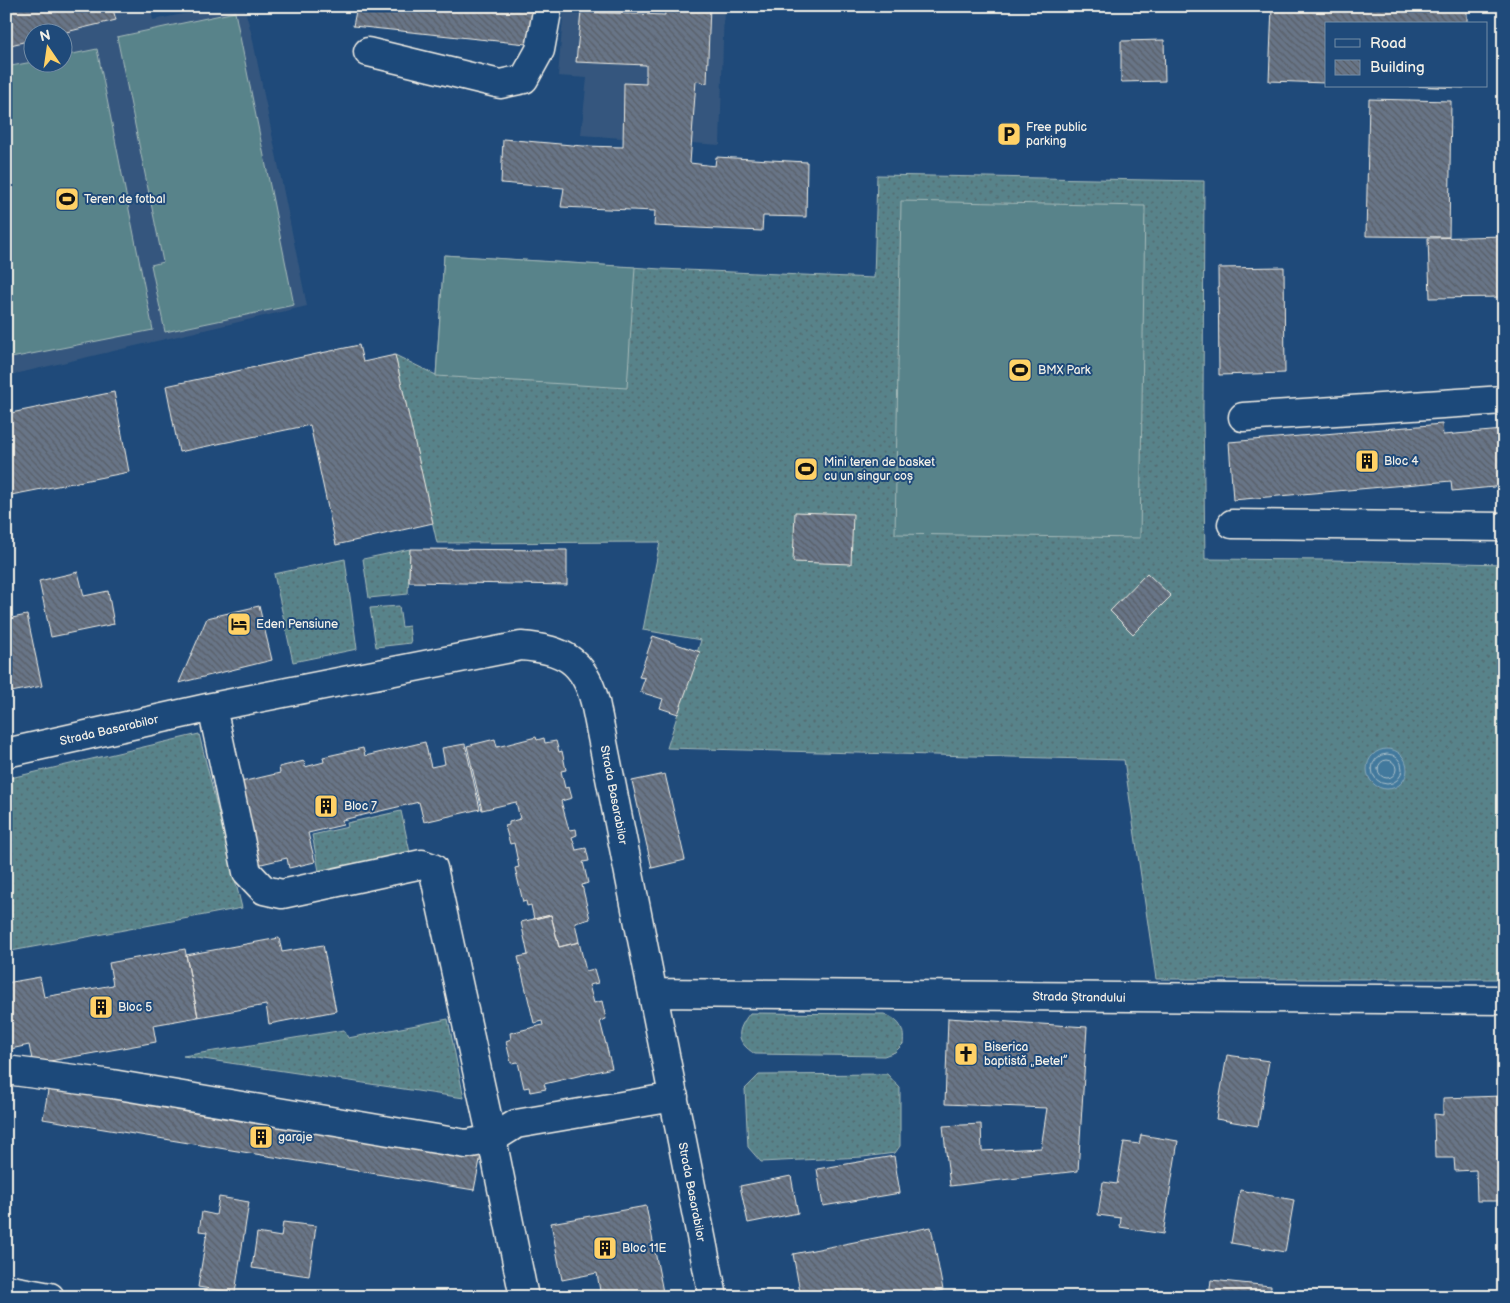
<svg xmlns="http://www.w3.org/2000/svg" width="1510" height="1303" font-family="'Balsamiq Sans',sans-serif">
<defs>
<pattern id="grass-dots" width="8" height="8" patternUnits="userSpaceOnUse" patternTransform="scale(1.25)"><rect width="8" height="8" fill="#59838a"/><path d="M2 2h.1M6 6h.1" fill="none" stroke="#536b6f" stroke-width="1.8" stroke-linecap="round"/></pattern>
<pattern id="building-back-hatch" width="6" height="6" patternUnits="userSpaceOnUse" patternTransform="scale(1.25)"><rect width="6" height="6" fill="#687587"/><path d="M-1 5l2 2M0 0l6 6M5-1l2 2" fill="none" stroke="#585e66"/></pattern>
</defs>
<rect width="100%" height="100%" fill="#1f4a7a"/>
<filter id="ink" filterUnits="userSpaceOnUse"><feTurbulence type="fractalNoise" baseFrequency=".02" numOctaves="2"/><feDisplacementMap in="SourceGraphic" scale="10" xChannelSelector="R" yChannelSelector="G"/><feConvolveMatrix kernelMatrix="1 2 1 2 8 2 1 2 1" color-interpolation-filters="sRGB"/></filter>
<g filter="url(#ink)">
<path fill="#35577e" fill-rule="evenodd" d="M 6,6 L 150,6 L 153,20 L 224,6 L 244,6 L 252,36 L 307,306 L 6,376 ZM 32,32 L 62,32 L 62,62 L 32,62 Z
M 564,6 L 724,6 L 720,145 L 581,135 L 587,78 L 558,76 Z"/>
<path fill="url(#grass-dots)" stroke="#a6bab9" d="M 877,175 L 1204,181 L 1203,409 L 1205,559 L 1332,560 L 1504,564 L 1504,979 L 1156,979 L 1124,760 L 667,748 L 701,640 L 643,630 L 660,542 L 437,543 L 395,355 L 436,375 L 444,255 L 661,269 L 874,278 Z
M 410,549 L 408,594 L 369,598 L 363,559 Z
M 345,559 L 357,649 L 293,662 L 274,574 Z
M 399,606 L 402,627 L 409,626 L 411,643 L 376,647 L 370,608 Z
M 199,734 L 242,908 L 6,952 L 6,779 Z
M 401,811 L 411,857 L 320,876 L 312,835 L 348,827 L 347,823 Z
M 750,1013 L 884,1014 C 899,1020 905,1028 903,1044 L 895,1052 L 884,1056 L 755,1054 C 735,1041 736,1031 750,1013 Z
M 448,1019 L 464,1098 L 183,1056 L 344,1030 L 348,1038 Z
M 887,1074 L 900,1088 L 900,1146 L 895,1153 L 863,1157 L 761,1162 L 748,1147 L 745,1089 L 759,1075 Z"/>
<path fill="#59838a" stroke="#a6bab9" d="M 235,12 L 294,305 L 165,332 L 151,265 L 163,262 L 117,37 Z
M 97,49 L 153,330 L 6,359 L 6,67 L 32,62 L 62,62 L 63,56 Z
M 901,201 L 1145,206 L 1140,538 L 895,534 Z
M 444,255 L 635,267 L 627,388 L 436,376 Z"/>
<path fill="#42799d" stroke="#89a9bb" d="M1367 769a20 20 0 1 1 40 0a20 20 0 1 1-40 0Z"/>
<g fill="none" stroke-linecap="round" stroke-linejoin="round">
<path stroke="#adc1ca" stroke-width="1" d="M1372 769a15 15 0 1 1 30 0a15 15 0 1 1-30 0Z
M1378 769a9 9 0 1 1 18 0a9 9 0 1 1-18 0Z"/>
</g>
<path fill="url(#building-back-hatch)" stroke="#f4f1e8" d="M 6,6 L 112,6 L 116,20 L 62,33 L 32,32 L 32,40 L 6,46 Z
M 357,6 L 543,6 L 536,45 L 353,26 Z
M 664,6 L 710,6 L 707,83 L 696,81 L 690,163 L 715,166 L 716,157 L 807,162 L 806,217 L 763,216 L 762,231 L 654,226 L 655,211 L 561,207 L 564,188 L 501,183 L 503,139 L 583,146 L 623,147 L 624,83 L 646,84 L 646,65 L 576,62 L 581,12 L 665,15 Z
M 1272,6 L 1467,6 L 1467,24 L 1326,24 L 1326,83 L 1269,81 Z
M 1164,40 L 1165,81 L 1121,82 L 1121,41 Z
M 1407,86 L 1464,86 L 1464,88 Z
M 1369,99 L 1451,101 L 1449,237 L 1366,236 Z
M 1504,236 L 1504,297 L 1430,298 L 1428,238 Z
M 1284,267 L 1285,373 L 1219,375 L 1218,268 Z
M 359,345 L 363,362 L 395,355 L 433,523 L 336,545 L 310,425 L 179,452 L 166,386 Z
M 114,392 L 129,472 L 6,496 L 6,414 Z
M 1442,424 L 1443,435 L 1504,430 L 1504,486 L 1452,491 L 1451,481 L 1233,500 L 1229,442 Z
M 795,512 L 853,514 L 851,564 L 793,562 Z
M 410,549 L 567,550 L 567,585 L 409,582 Z
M 78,572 L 84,596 L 108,591 L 114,624 L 51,637 L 39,581 Z
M 1147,573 L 1171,596 L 1133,634 L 1110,611 Z
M 259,606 L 272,660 L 179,683 L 207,618 Z
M 27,615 L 42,686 L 6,693 L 6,616 L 7,619 Z
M 653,636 L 700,652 L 678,714 L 660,708 L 663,699 L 640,692 L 645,678 L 639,677 Z
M 536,737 L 537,740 L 544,738 L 545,743 L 556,741 L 559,752 L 562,751 L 566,770 L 561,771 L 565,788 L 569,787 L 572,798 L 561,801 L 569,830 L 576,829 L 577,835 L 572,837 L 576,850 L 586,848 L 589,861 L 583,862 L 588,883 L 582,885 L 590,919 L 575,923 L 579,942 L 559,947 L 551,915 L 534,919 L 531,905 L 527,906 L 526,901 L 523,902 L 515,868 L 519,867 L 514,843 L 510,844 L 505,826 L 509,825 L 509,822 L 520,819 L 516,802 L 482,810 L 467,746 L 495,739 L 497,747 Z
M 425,742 L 431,767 L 445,764 L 442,748 L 465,744 L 480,809 L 424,822 L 419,802 L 342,820 L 343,825 L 308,833 L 315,862 L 289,868 L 287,858 L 257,865 L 241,782 L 280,773 L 279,767 L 304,761 L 305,767 L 324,762 L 323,757 L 363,748 L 365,756 Z
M 665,774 L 685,860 L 652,868 L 632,781 Z
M 551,915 L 559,947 L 579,942 L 586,971 L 594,969 L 598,983 L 589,985 L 594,1003 L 602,1001 L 606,1019 L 600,1021 L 612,1068 L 544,1084 L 546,1089 L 530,1092 L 529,1087 L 524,1088 L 518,1062 L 511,1063 L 506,1041 L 511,1039 L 510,1033 L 543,1025 L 542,1021 L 534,1023 L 518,957 L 528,955 L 521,922 Z
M 279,938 L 282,952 L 323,945 L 336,1011 L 269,1024 L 266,1005 L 198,1017 L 186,955 Z
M 185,949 L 198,1017 L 153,1025 L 156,1042 L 33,1064 L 29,1045 L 6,1050 L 6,983 L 40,977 L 44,997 L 113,985 L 109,963 Z
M 948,1018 L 1087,1027 L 1078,1171 L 950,1186 L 943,1126 L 981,1124 L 982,1151 L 1041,1148 L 1047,1108 L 945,1104 Z
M 1227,1055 L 1269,1061 L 1258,1126 L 1216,1119 Z
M 49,1085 L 481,1155 L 474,1190 L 43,1119 Z
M 1502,1096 L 1504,1148 L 1498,1148 L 1499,1201 L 1477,1201 L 1476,1170 L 1455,1171 L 1454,1158 L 1435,1158 L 1434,1114 L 1443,1115 L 1443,1098 Z
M 1141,1135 L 1178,1141 L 1163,1234 L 1120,1227 L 1121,1218 L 1098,1215 L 1103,1182 L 1117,1184 L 1124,1142 L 1139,1144 Z
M 894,1156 L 900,1193 L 823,1206 L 817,1169 Z
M 791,1176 L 798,1213 L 748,1223 L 740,1186 Z
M 1240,1190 L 1294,1200 L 1285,1252 L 1231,1243 Z
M 219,1197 L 249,1202 L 235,1293 L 198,1287 L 207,1232 L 199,1231 L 202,1212 L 216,1215 Z
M 646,1206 L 664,1297 L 601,1297 L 597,1273 L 562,1280 L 551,1223 Z
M 283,1222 L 316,1226 L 309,1276 L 252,1268 L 257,1233 L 281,1237 Z
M 931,1227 L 943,1290 L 918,1295 L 918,1297 L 801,1297 L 793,1254 Z
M 1211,1280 L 1271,1286 L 1270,1297 L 1209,1297 Z"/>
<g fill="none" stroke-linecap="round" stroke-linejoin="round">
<g stroke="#f4f1e8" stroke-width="31">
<path id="minor" d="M 368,52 L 500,84 L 524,79 L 540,50 L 548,6
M 1243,417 L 1504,400
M 1232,524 L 1504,527
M 212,707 L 247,872 L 264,890 L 282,894 L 422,864 L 433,868 L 492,1139 L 524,1297
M 6,753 L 212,707 L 521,646 C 563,649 584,660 595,702 L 713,1297
M 654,993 L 1504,1000
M 6,1070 L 112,1084 L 466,1144 L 492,1139 L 516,1124 L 674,1097
M 6,1289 L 50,1297"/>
</g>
<use href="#minor" stroke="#1f4a7a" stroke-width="28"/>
</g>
</g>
<defs>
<g id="parking-square" transform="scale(1.25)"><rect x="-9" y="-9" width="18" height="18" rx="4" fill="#ffd166" stroke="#1f4a7a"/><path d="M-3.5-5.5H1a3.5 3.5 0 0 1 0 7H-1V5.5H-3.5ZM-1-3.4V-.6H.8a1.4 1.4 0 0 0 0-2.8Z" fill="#111"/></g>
<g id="stadium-square" transform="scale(1.25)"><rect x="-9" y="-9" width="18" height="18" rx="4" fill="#ffd166" stroke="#1f4a7a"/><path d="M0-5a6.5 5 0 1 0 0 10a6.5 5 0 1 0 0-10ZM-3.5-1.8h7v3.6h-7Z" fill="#111"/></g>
<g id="building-square" transform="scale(1.25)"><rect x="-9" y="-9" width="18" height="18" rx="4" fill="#ffd166" stroke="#1f4a7a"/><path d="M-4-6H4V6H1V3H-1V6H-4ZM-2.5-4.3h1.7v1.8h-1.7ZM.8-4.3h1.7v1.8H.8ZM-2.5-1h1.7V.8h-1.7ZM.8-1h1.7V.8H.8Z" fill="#111"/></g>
<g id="hotel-square" transform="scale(1.25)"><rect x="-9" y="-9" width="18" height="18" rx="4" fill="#ffd166" stroke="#1f4a7a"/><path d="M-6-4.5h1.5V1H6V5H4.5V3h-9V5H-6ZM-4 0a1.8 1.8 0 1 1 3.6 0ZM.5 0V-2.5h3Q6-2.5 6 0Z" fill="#111"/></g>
<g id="church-square" transform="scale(1.25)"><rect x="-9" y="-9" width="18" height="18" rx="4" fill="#ffd166" stroke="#1f4a7a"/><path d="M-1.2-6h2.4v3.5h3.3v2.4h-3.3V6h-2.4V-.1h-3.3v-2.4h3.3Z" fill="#111"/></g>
</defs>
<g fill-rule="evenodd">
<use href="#parking-square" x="1009" y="134"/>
<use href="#stadium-square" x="67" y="199"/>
<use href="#stadium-square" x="1020" y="370"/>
<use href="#building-square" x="1367" y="461"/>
<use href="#stadium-square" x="806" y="469"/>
<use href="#hotel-square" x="239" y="624"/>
<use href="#building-square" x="326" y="806"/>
<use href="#building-square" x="101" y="1007"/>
<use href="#church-square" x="966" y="1054"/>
<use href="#building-square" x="261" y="1137"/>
<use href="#building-square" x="605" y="1248"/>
</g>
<g text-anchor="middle" stroke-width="4" stroke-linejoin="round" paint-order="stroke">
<g font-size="12" fill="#f4f1e8" stroke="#1f4a7a" text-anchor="start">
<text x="1026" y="131">Free public<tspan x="1026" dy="14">parking</tspan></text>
<text x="84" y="203">Teren de fotbal</text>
<text x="1038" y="374">BMX Park</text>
<text x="1384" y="465">Bloc 4</text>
<text x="824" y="466">Mini teren de basket<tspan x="824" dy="14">cu un singur coș</tspan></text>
<text x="256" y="628">Eden Pensiune</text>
<text x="344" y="810">Bloc 7</text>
<text x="118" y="1011">Bloc 5</text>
<text x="984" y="1051">Biserica<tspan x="984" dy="14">baptistă „Betel”</tspan></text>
<text x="278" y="1141">garaje</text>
<text x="622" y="1252">Bloc 11E</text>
</g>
<g font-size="12" fill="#f4f1e8" stroke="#1f4a7a">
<text transform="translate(109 730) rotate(-13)" y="4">Strada Basarabilor</text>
<text transform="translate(614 795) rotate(79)" y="4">Strada Basarabilor</text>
<text transform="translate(1079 997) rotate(1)" y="4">Strada Ștrandului</text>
<text transform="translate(692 1192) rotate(79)" y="4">Strada Basarabilor</text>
</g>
</g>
<rect width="1510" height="1303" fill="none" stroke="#1f4a7a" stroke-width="25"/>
<rect x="12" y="12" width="1485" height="1278" fill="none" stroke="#f4f1e8" stroke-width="2" filter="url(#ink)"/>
<rect x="1325" y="22" width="162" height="65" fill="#1f4a7a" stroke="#748da6"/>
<rect x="1335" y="39" width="25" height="8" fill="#1f4a7a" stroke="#748da6"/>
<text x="1370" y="48" font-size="15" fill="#f4f1e8">Road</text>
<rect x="1335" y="60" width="25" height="15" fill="url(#building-back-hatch)" stroke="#748da6"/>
<text x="1370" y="72" font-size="15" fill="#f4f1e8">Building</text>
<g transform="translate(48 48) rotate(347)"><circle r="24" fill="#1f4a7a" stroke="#748da6"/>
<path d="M0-4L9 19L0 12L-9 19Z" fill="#ffd166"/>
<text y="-8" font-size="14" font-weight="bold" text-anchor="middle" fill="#f4f1e8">N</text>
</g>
</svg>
